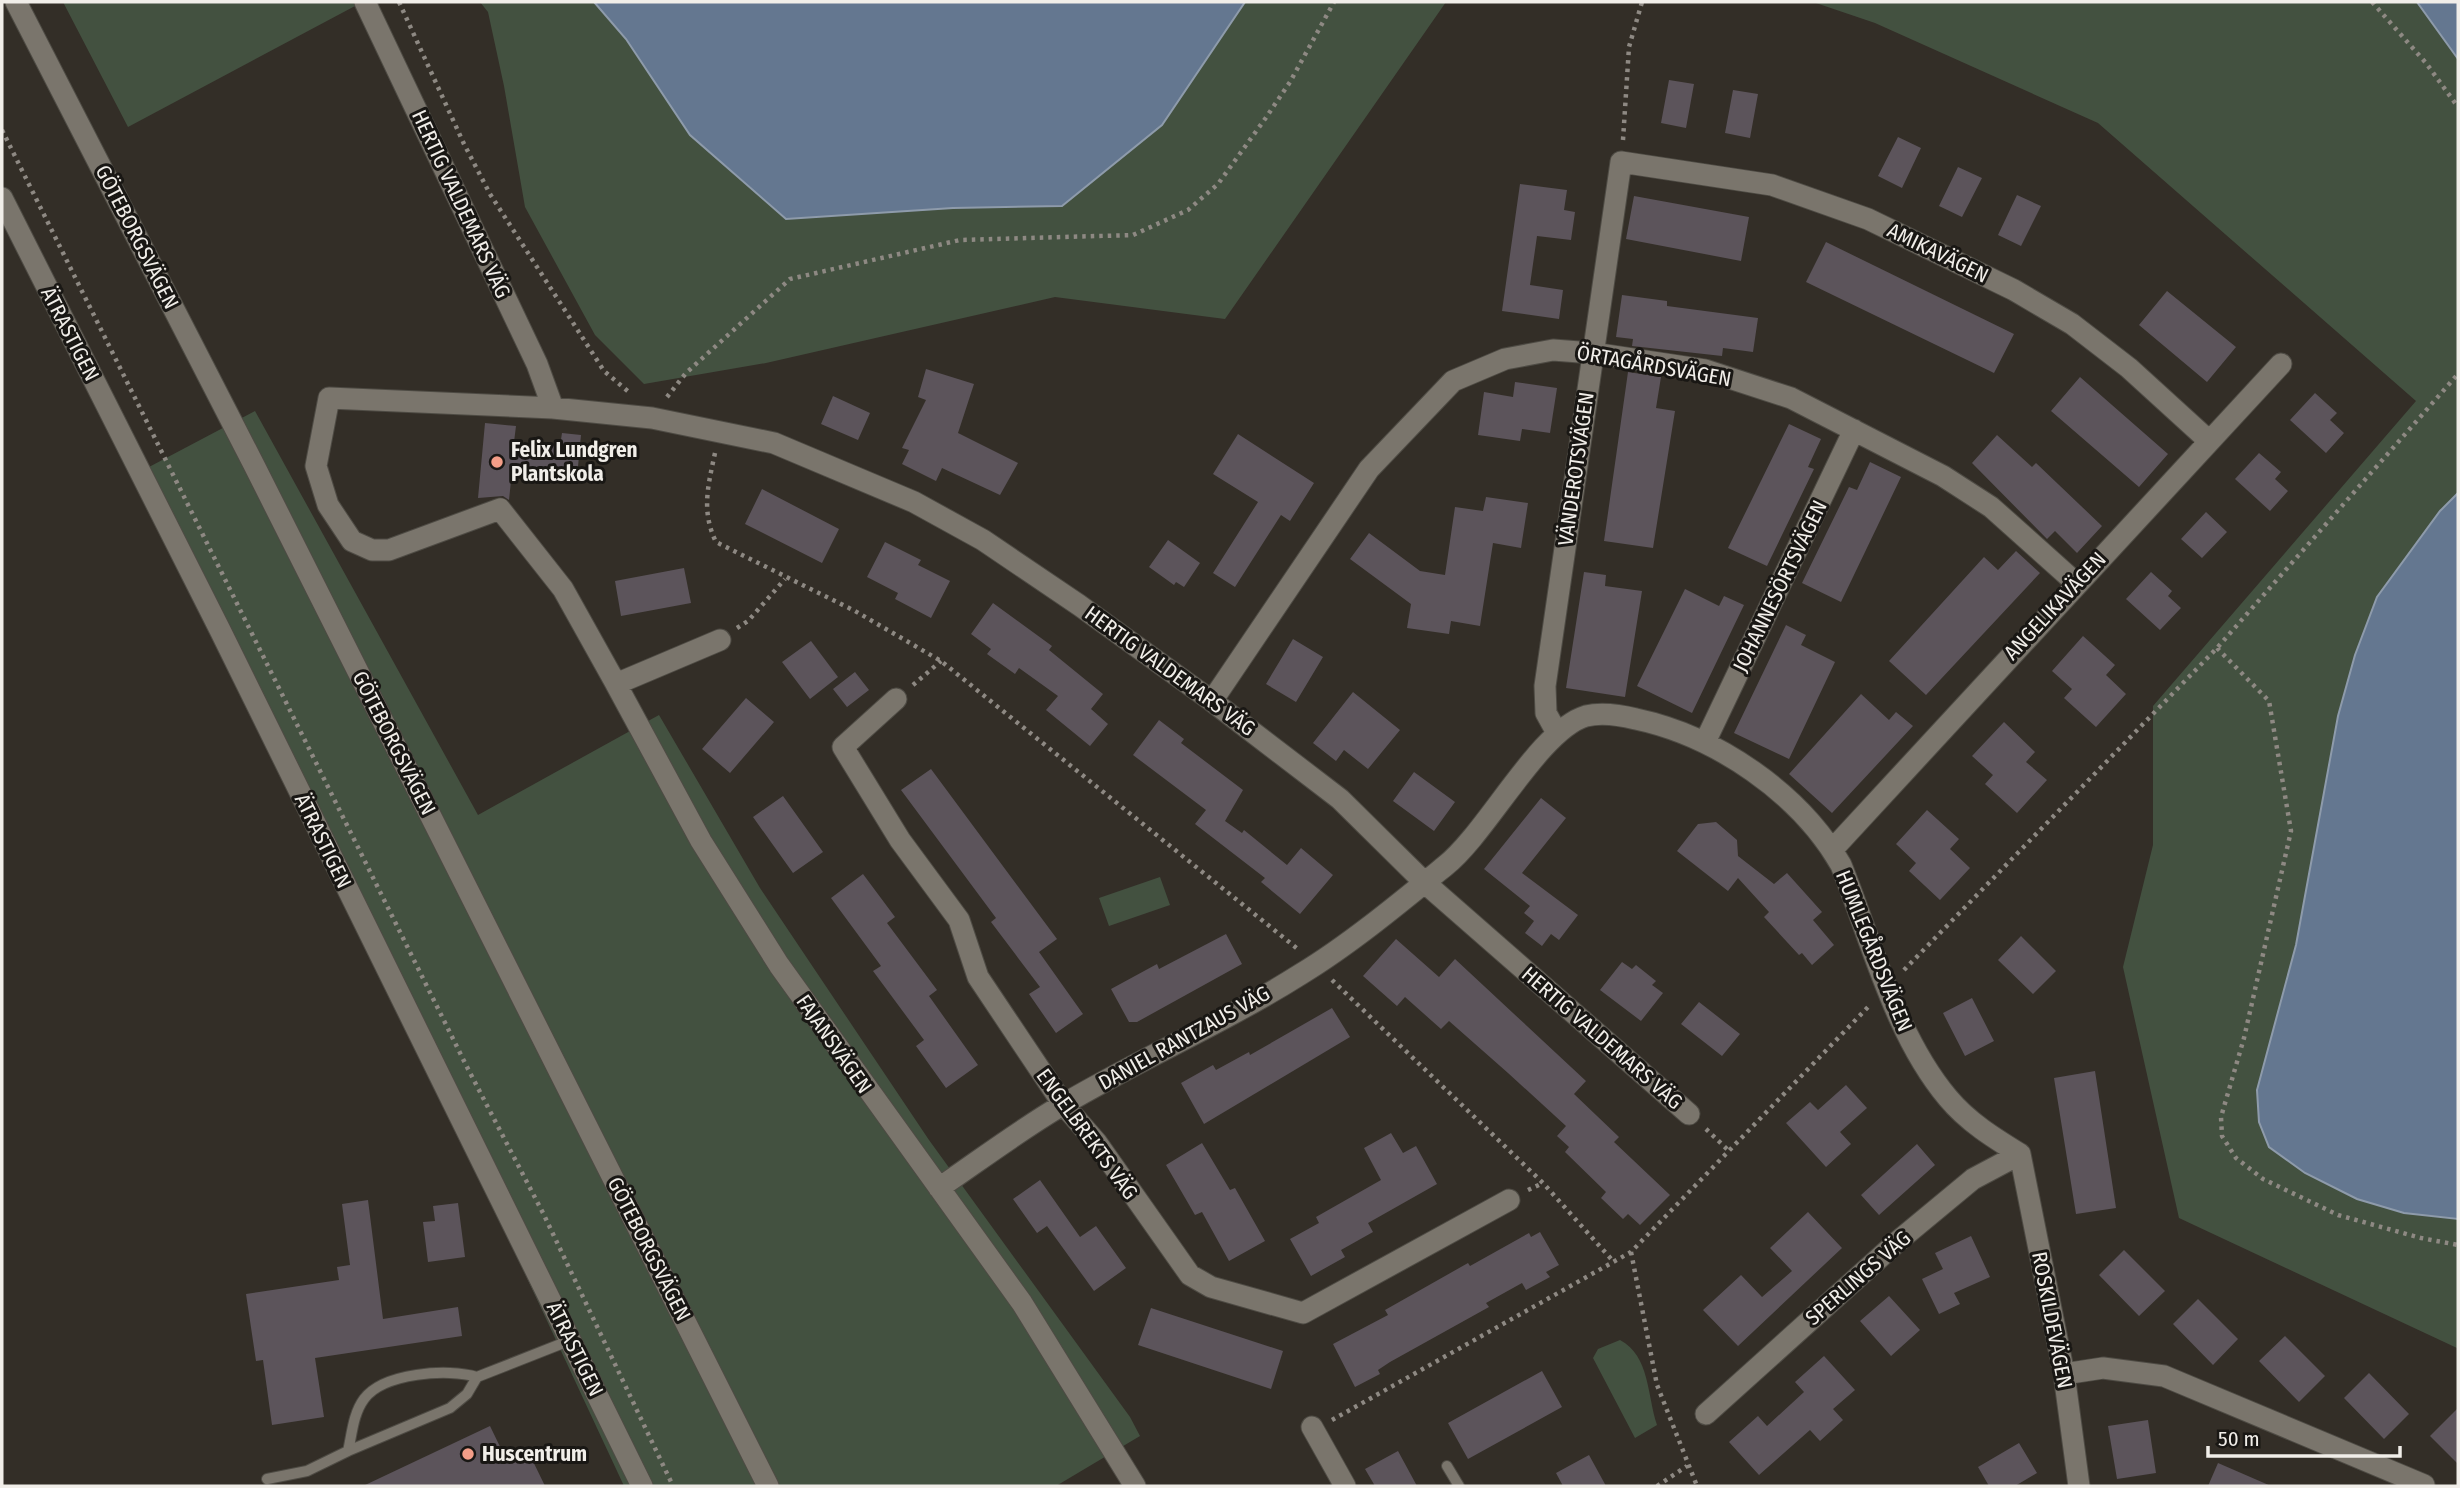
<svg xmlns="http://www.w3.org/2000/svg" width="2460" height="1488" font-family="'Fira Sans Condensed',sans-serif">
<rect width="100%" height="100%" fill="#332e27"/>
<path fill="#435140" d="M 63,2 L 354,2 L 355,6 L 128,127 Z
M 480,2 L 594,2 L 626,39 L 953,208 L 1062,206 L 1162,125 L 1245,2 L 1446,2 L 1225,319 L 1055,297 L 766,363 L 644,384 L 595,335 L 525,207 L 504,86 L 488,12 Z
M 1813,2 L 2417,2 L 2458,59 L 2458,493 L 2440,511 L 2377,597 L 2355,655 L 2338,716 L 2296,945 L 2305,1173 C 2363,1202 2394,1212 2458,1219 L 2457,1348 L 2179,1218 L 2123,967 L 2153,845 L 2153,706 L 2416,401 L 2098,123 L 1875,23 Z
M 255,411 L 478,815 L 659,715 L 760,888 L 929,1140 L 1130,1417 L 1140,1436 L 1056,1486 L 624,1486 L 149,467 Z
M 1160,877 L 1170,905 L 1109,926 L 1099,898 Z
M 1620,1340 C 1650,1356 1647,1395 1657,1425 L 1635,1438 L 1593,1358 L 1598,1349 Z"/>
<path fill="#647790" stroke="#8e9bab" stroke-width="2" d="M 594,2 L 1245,2 L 1162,125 L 1062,206 L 953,208 L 786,219 L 690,135 L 626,39 Z
M 2417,2 L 2458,2 L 2458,59 Z
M 2458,493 L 2458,1219 L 2404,1213 L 2357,1199 L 2305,1173 L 2269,1147 L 2259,1122 L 2257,1090 L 2296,945 L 2338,716 L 2355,655 L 2377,597 L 2440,511 Z"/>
<path fill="#5c545b" d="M 1669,80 L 1694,84 L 1686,128 L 1661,123 Z
M 1733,90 L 1758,94 L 1750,138 L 1725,133 Z
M 1898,137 L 1921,148 L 1902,188 L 1878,176 Z
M 1958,167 L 1982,178 L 1962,217 L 1939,206 Z
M 1520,184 L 1567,190 L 1564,210 L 1575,212 L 1571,240 L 1537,236 L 1530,285 L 1563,290 L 1559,319 L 1502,311 Z
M 2017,195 L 2041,206 L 2021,246 L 1998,235 Z
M 1634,196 L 1749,217 L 1741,261 L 1626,239 Z
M 1826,242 L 2014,334 L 1994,373 L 1806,282 Z
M 2167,291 L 2236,347 L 2207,382 L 2139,325 Z
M 1622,295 L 1667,301 L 1667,306 L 1758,318 L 1753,352 L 1723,348 L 1722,356 L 1632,346 L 1633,339 L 1616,337 Z
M 926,369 L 974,384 L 958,433 L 1018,463 L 1000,495 L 942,468 L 936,481 L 902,464 L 909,450 L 902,448 L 926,400 L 918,397 Z
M 1628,372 L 1661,377 L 1656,408 L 1675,411 L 1653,548 L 1604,541 Z
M 2080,377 L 2168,454 L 2139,487 L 2051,411 Z
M 1515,382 L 1557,388 L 1550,433 L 1522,429 L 1520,441 L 1478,435 L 1484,392 L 1513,397 Z
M 2315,393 L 2337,413 L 2330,420 L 2344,433 L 2326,453 L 2290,420 Z
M 833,396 L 870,413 L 858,440 L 821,424 Z
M 485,423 L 516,426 L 514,442 L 560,446 L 562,433 L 581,435 L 577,477 L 512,471 L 509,500 L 503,496 L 478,498 Z
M 1789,424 L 1821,439 L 1808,467 L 1814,469 L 1767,566 L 1728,548 Z
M 1238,434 L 1314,483 L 1290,521 L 1281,515 L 1235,587 L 1213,573 L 1258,502 L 1213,474 Z
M 1997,435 L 2032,467 L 2036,463 L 2102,526 L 2077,553 L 2055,531 L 2047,539 L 1972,463 Z
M 2259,453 L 2281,472 L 2275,479 L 2288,491 L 2270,511 L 2235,479 Z
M 1870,462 L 1901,477 L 1841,602 L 1802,583 L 1849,487 L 1857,490 Z
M 762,489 L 839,529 L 822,563 L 745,524 Z
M 1486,497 L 1528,503 L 1521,548 L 1493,543 L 1480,626 L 1451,621 L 1449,634 L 1407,628 L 1411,604 L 1350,559 L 1369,533 L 1420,571 L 1445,575 L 1455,507 L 1483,511 Z
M 2206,512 L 2227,532 L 2202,558 L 2181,539 Z
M 1168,540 L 1200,563 L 1184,587 L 1176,582 L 1174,585 L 1149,567 Z
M 885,542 L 921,560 L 918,565 L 950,581 L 931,618 L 895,599 L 898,593 L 867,577 Z
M 2016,551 L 2040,573 L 1926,695 L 1889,661 L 1984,557 L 1998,570 Z
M 684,568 L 691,603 L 621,616 L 615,581 Z
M 1584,572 L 1606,575 L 1605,586 L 1642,591 L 1625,697 L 1566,688 Z
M 2151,572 L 2172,591 L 2168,596 L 2181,608 L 2160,630 L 2126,599 Z
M 1685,589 L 1719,606 L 1724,596 L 1744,605 L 1692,713 L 1637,686 Z
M 993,603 L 1052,646 L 1049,650 L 1103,694 L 1091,709 L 1108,724 L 1090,746 L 1046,710 L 1058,696 L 1019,668 L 1015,674 L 987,654 L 991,649 L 971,634 Z
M 1786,625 L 1806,635 L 1801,645 L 1835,662 L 1789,759 L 1734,733 Z
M 2083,636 L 2115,665 L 2106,675 L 2126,694 L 2096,727 L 2064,698 L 2072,689 L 2052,671 Z
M 1293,639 L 1323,657 L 1296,702 L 1266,684 Z
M 811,641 L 838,677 L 810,699 L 782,662 Z
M 855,672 L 869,690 L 847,707 L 833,689 Z
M 1353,692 L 1400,730 L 1368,769 L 1344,750 L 1336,761 L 1313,743 Z
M 1861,694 L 1889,720 L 1896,712 L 1913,726 L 1832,813 L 1789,774 Z
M 746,698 L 774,722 L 730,773 L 702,749 Z
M 1159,720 L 1184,739 L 1181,743 L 1243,790 L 1225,821 L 1242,833 L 1244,830 L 1287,865 L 1301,848 L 1333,875 L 1300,914 L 1261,882 L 1265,878 L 1195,824 L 1206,810 L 1133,755 Z
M 2004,722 L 2035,752 L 2026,762 L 2047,780 L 2017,813 L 1985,784 L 1993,775 L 1972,756 Z
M 931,769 L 1057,939 L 1039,952 L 1083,1014 L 1056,1033 L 1029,994 L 1040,987 L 991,922 L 996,918 L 901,790 Z
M 1414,772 L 1455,802 L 1434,831 L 1393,801 Z
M 783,796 L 823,852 L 793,873 L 753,817 Z
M 1541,798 L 1566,818 L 1522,873 L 1578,915 L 1559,940 L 1551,934 L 1542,946 L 1525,933 L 1534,921 L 1524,913 L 1530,906 L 1484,869 Z
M 1927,810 L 1959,839 L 1950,849 L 1970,868 L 1940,900 L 1909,871 L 1916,863 L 1896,844 Z
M 1716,822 L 1737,840 L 1738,856 L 1774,884 L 1787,873 L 1822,912 L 1813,920 L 1834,945 L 1812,965 L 1802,953 L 1799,955 L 1764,917 L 1769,912 L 1738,878 L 1728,891 L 1677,851 L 1698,824 Z
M 863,874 L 895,917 L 887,923 L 937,990 L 929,996 L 978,1065 L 946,1088 L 916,1046 L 924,1040 L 873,971 L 881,966 L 831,898 Z
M 1226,934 L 1242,964 L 1137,1022 L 1129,1022 L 1111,989 L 1157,964 L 1159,969 Z
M 2021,936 L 2056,971 L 2033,994 L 1998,960 Z
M 1396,939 L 1439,977 L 1455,959 L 1586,1081 L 1574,1094 L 1619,1137 L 1614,1142 L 1670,1195 L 1640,1225 L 1628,1214 L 1623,1219 L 1601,1198 L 1606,1192 L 1565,1152 L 1569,1147 L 1557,1136 L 1566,1126 L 1508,1073 L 1449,1021 L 1441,1029 L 1405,997 L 1397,1006 L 1363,976 Z
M 1622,962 L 1632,969 L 1636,965 L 1656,981 L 1652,985 L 1663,993 L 1641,1021 L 1600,990 Z
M 1972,998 L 1994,1041 L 1965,1056 L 1943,1013 Z
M 1699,1002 L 1740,1034 L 1722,1056 L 1681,1024 Z
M 1332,1008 L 1350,1037 L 1204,1124 L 1181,1083 L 1213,1065 L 1216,1070 L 1249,1052 L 1250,1055 Z
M 2095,1071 L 2116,1208 L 2076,1214 L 2054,1078 Z
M 1846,1085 L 1867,1108 L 1840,1132 L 1851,1144 L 1826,1167 L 1786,1123 L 1810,1102 L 1818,1110 Z
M 1391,1133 L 1403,1153 L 1416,1146 L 1437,1184 L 1368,1223 L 1373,1232 L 1341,1250 L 1345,1257 L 1311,1276 L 1290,1239 L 1319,1223 L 1316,1217 L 1381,1180 L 1364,1148 Z
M 1202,1143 L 1230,1190 L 1235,1188 L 1265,1241 L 1229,1261 L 1202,1212 L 1195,1215 L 1166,1165 Z
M 1917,1144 L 1935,1165 L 1879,1215 L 1861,1195 Z
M 1040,1180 L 1080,1237 L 1096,1226 L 1126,1268 L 1094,1291 L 1047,1226 L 1037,1233 L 1013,1199 Z
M 368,1200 L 383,1319 L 458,1307 L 462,1336 L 315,1358 L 324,1417 L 272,1425 L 263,1360 L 256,1361 L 246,1294 L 339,1280 L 337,1267 L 350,1265 L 342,1204 Z
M 458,1203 L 465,1257 L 428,1262 L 423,1222 L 435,1221 L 433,1206 Z
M 1808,1212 L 1842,1248 L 1738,1346 L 1703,1310 L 1741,1275 L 1762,1297 L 1792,1271 L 1770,1248 Z
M 1540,1232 L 1559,1265 L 1546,1272 L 1550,1277 L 1526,1290 L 1522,1283 L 1486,1303 L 1489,1307 L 1390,1362 L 1378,1370 L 1380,1374 L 1355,1387 L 1333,1344 L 1388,1315 L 1385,1310 L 1468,1263 L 1470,1266 L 1529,1233 L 1531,1237 Z
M 1971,1236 L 1990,1277 L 1954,1293 L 1960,1304 L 1939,1314 L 1922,1279 L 1943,1269 L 1935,1253 Z
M 2124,1250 L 2165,1291 L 2139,1316 L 2099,1275 Z
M 1889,1296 L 1920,1330 L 1891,1356 L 1860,1321 Z
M 2198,1299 L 2238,1339 L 2213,1365 L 2173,1324 Z
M 1151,1308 L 1283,1351 L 1271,1389 L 1138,1345 Z
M 2285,1336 L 2325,1376 L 2299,1402 L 2259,1361 Z
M 1824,1356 L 1855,1390 L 1833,1409 L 1843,1420 L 1820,1441 L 1810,1430 L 1759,1475 L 1729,1442 L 1758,1416 L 1767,1426 L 1804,1392 L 1795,1382 Z
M 1542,1371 L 1562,1407 L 1468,1459 L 1448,1423 Z
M 2369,1373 L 2409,1414 L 2384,1439 L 2344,1398 Z
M 2458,1408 L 2458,1464 L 2430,1436 Z
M 2148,1420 L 2156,1473 L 2117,1479 L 2108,1426 Z
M 490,1426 L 506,1459 L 527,1449 L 545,1486 L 363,1486 Z
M 2019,1443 L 2037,1473 L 2015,1486 L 1989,1486 L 1978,1467 Z
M 1398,1451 L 1417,1486 L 1375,1486 L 1365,1469 Z
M 1589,1455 L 1606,1486 L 1563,1486 L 1556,1473 Z
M 2218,1463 L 2271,1486 L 2208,1486 Z"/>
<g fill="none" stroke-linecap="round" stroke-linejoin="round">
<g stroke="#4e4b44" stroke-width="12">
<path id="lane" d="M 348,1451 L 450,1408 L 467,1394 L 477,1377 L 571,1340
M 1447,1466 L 1459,1486
M 267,1479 L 307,1471 L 348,1451 C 352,1434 353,1414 364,1399 C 383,1373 448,1368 477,1377"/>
</g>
<g stroke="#4e4b44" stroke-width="23">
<path id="street" d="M 365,2 L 537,364 L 553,408
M 2,198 L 220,630 L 642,1486
M 720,640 L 616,684 L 701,841 L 779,965 L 1022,1303 L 1135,1486
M 616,684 L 563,589 L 500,509 L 389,550 L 372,550 L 352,541 L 328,505 L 316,466 L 329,398 L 553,408 L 652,418 L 774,443 L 914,502 L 983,540 L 1079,605 L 1212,701 L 1340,799 L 1424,882 L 1689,1114
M 896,699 L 843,747 L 900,840 L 959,920 L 978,977 L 1063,1104 L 1097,1143 L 1190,1275 L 1211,1287 L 1303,1313 L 1509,1200
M 1212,701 L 1369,469 L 1453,381 L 1505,359 L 1553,350 L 1593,353 L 1705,370 L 1791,398 L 1943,476 L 1991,507 L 2076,583
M 1557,733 L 1546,713 L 1545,686 L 1621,162 L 1772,185 L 1868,219 L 2014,290 L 2072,324 L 2129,368 L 2208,440
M 1705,742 L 1854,430
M 1832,850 L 2281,364
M 2020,1154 L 2064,1374 L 2079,1486
M 939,1188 C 980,1160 1021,1129 1064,1104 C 1142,1058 1225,1022 1301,974 C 1349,945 1401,902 1445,866 C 1487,833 1539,730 1586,716 C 1602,712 1620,715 1636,719 C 1716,736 1800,793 1841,865 C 1872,942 1895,1035 1948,1098 C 1968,1122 1994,1138 2020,1154
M 2064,1374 L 2103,1368 L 2164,1376 L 2424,1485
M 1706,1414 L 1897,1242 L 1973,1179 L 2020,1154
M 1312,1427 L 1345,1486"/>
</g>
<g stroke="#4e4b44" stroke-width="23">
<path id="secondary" d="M 16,2 L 254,465 L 768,1486"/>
</g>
<path stroke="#8e8983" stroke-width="4.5" stroke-dasharray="3.5 5" stroke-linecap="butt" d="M 399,2 L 464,144 L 490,194 L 604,371 L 630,393
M 2372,2 L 2426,63 L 2458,107
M 2,130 L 467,1067 L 543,1213 L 673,1486
M 1623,140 L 1629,47 L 1642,2
M 667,397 L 686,373 L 790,279 L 960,240 L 1133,235 L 1188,210 L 1218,184 L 1265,119 L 1290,82 L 1334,2
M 715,453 C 708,486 701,511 716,542 L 855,611 L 941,661 L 1299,950
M 737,628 L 748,621 L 785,579
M 2217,648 L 2269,701 L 2291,831 L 2244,1038 L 2221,1117 L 2222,1136 L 2236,1158 L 2263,1179 L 2338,1215 L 2421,1238 L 2458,1245
M 913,685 L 941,661
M 1904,970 L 2217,648 L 2458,374
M 1332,980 L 1543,1183 L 1613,1261
M 1706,1129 L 1728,1150
M 1528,1190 L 1543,1183
M 1631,1252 L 1657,1385 L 1697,1486
M 1332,1420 L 1631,1252 L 1871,1004
M 1657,1486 L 1687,1466"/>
<use href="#lane" stroke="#7a756c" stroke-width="10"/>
<use href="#street" stroke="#7a756c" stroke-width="21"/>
<use href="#secondary" stroke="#7a756c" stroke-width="21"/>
</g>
<g fill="#f49e88" stroke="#191714" stroke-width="2.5">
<circle cx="497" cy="462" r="7"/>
<circle cx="468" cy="1454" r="7"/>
</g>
<g text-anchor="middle" stroke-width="6" stroke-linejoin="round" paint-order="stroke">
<g font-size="21" fill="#f1eee9" stroke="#191714">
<text transform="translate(461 204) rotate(65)" y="7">HERTIG VALDEMARS VÄG</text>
<text transform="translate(137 237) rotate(63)" y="7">GÖTEBORGSVÄGEN</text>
<text transform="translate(1938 253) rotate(26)" y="7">AMIKAVÄGEN</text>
<text transform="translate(70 334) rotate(63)" y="7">ÄTRASTIGEN</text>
<text transform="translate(1654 366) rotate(10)" y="7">ÖRTAGÅRDSVÄGEN</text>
<text transform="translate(1576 469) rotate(-82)" y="7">VÄNDEROTSVÄGEN</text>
<text transform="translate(1780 586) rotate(-64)" y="7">JOHANNESÖRTSVÄGEN</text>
<text transform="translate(2055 606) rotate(-47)" y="7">ANGELIKAVÄGEN</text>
<text transform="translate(1170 671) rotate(36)" y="7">HERTIG VALDEMARS VÄG</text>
<text transform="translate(394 743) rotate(63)" y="7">GÖTEBORGSVÄGEN</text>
<text transform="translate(323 841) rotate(64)" y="7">ÄTRASTIGEN</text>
<text transform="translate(1874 951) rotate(68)" y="7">HUMLEGÅRDSVÄGEN</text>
<text transform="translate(1184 1038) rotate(-29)" y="7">DANIEL RANTZAUS VÄG</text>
<text transform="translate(1602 1038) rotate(41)" y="7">HERTIG VALDEMARS VÄG</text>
<text transform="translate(834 1044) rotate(55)" y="7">FAJANSVÄGEN</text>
<text transform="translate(1087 1134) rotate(54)" y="7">ENGELBREKTS VÄG</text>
<text transform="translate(649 1249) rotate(63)" y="7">GÖTEBORGSVÄGEN</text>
<text transform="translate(1858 1278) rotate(-41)" y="7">SPERLINGS VÄG</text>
<text transform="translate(2052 1320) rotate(79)" y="7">ROSKILDEVÄGEN</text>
<text transform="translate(575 1349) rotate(64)" y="7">ÄTRASTIGEN</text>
</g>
<g font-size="21" font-weight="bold" fill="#f1eee9" stroke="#191714" text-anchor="start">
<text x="511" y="457">Felix Lundgren<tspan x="511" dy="24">Plantskola</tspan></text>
<text x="482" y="1461">Huscentrum</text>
</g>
</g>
<rect width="2460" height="1488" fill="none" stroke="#f1eee9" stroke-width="7"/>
<path d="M2208 1446v10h192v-10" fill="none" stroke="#f1eee9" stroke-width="3.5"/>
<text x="2218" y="1446" font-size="21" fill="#f1eee9" stroke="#191714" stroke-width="5" paint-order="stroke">50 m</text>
</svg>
